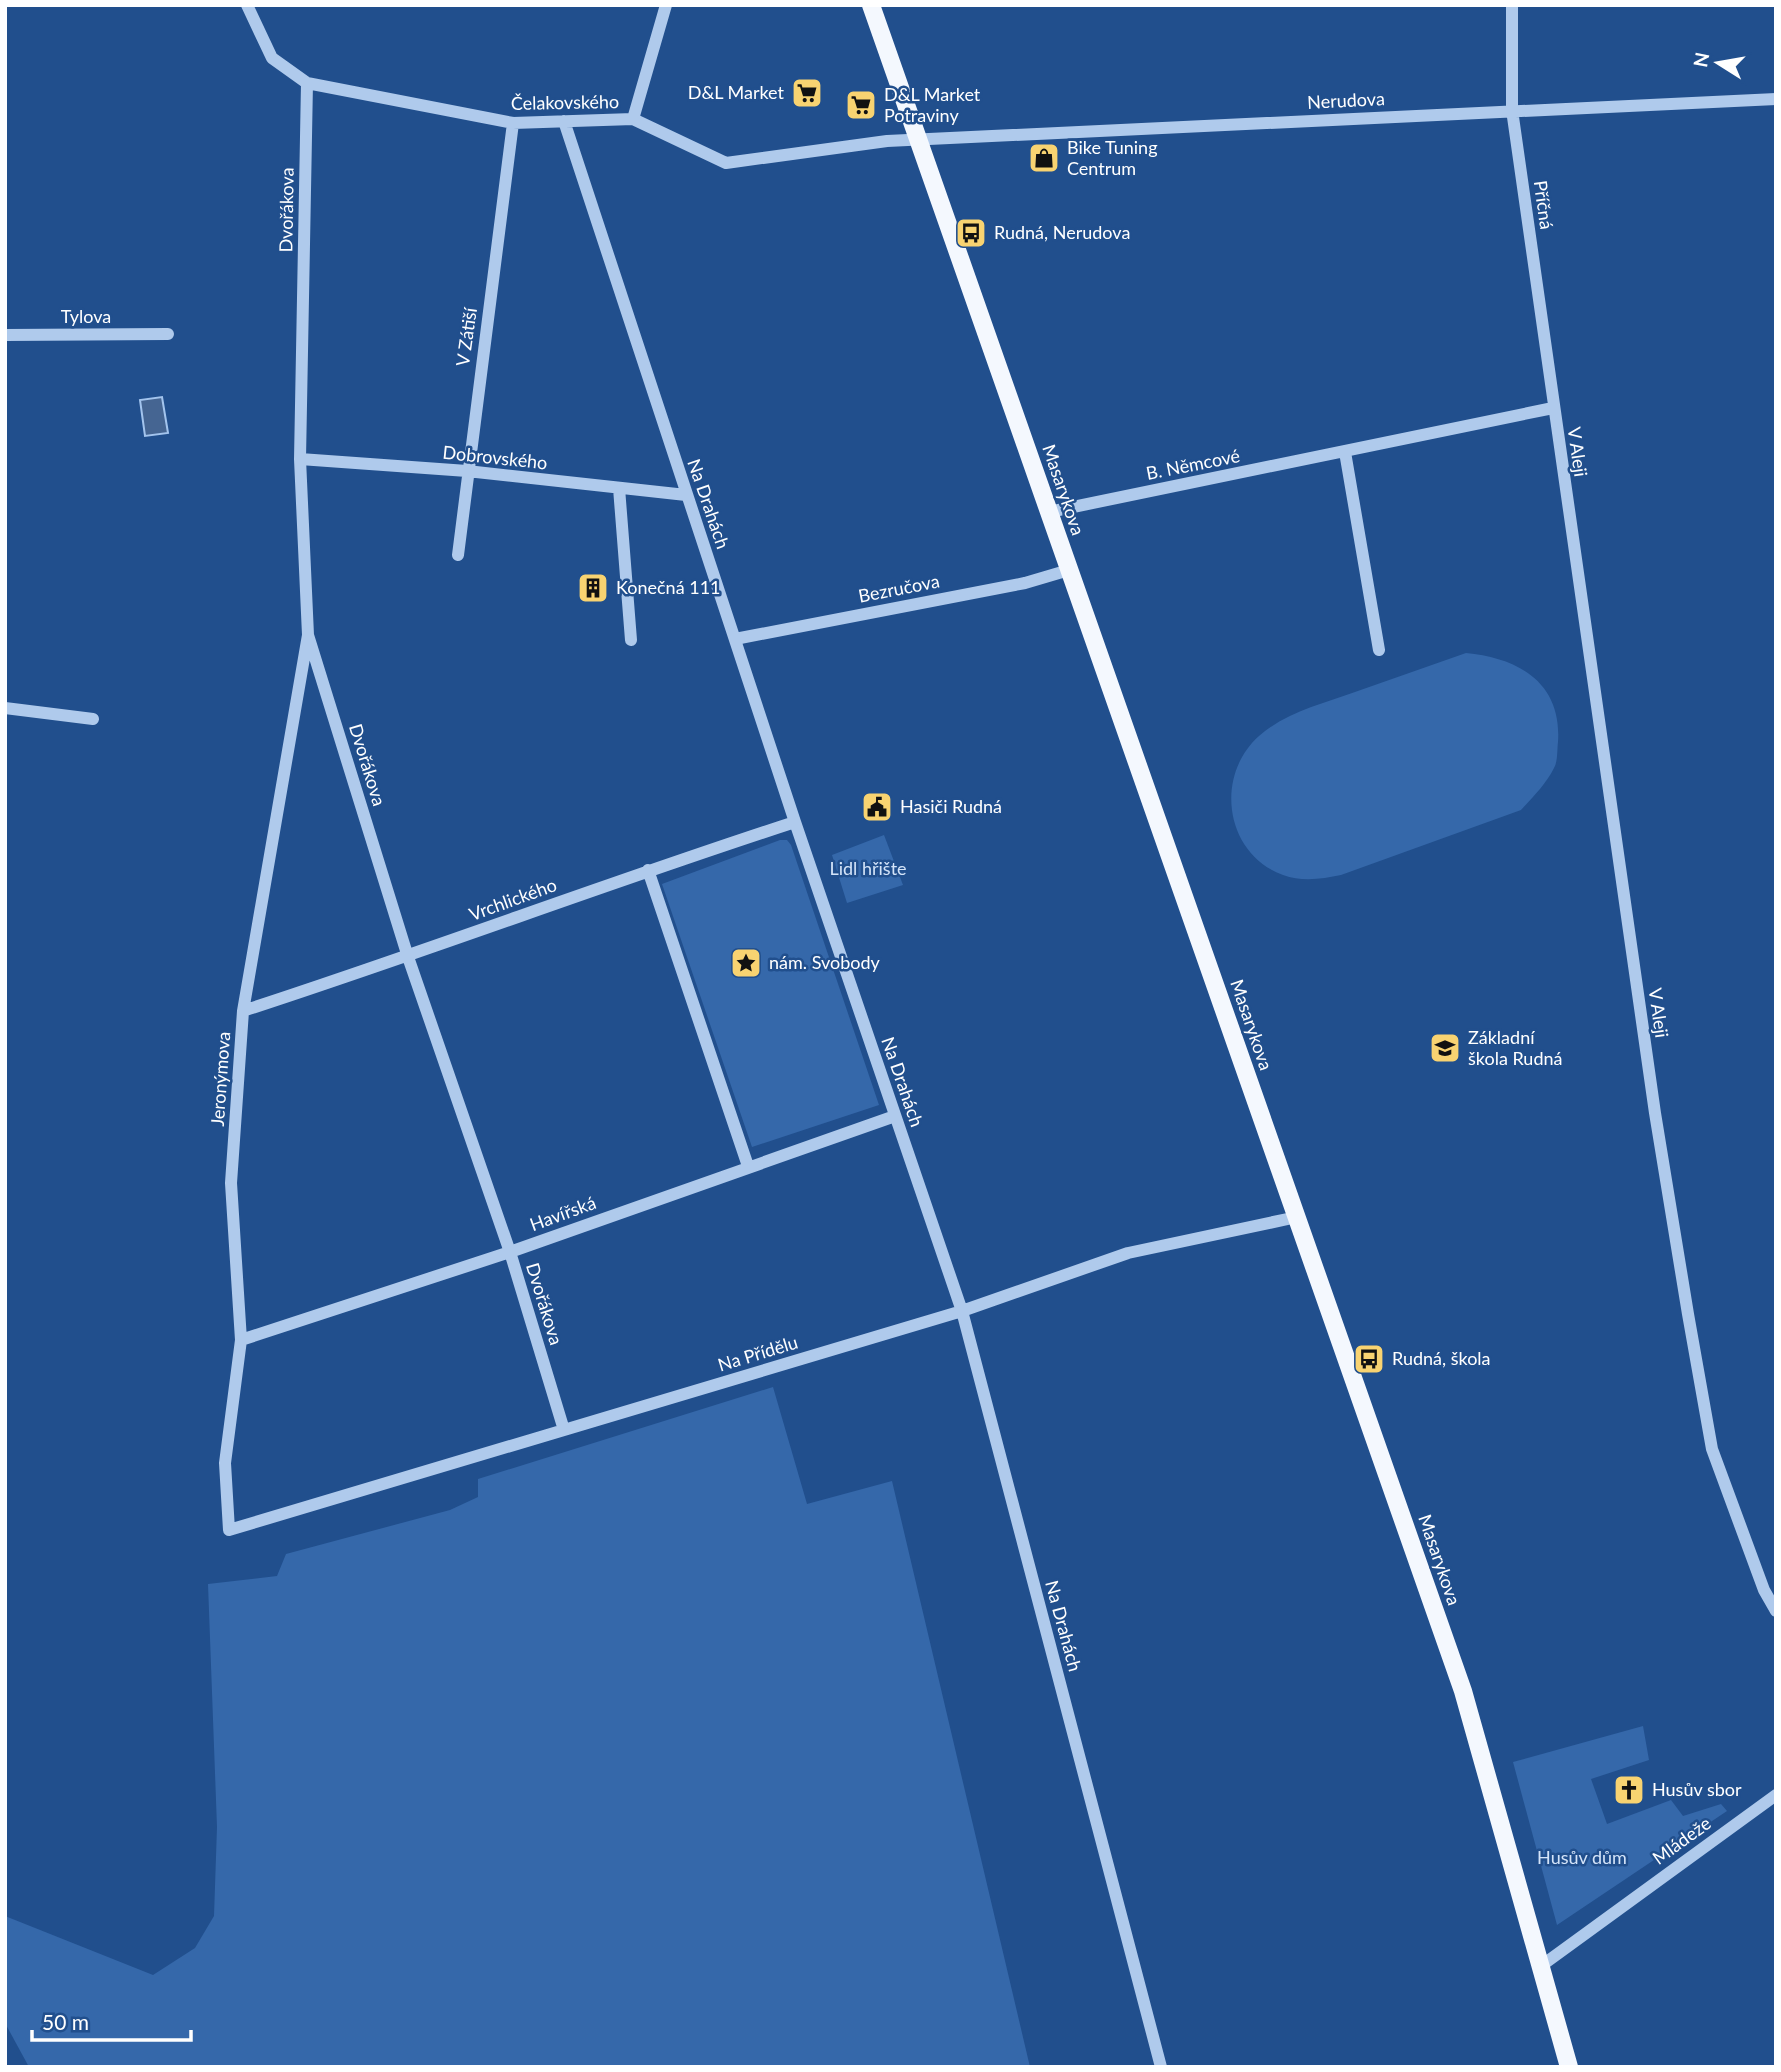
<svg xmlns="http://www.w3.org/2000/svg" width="1781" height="2072" font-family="Lato,sans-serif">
<rect width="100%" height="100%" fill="#214f8d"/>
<path fill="#3568aa" d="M 1466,653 C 1518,658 1562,682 1558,742 C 1557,750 1558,761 1554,768 C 1546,784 1533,797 1521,810 L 1341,875 C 1322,879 1302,882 1283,875 C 1225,854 1214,776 1259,736 C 1286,712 1322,704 1355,692 C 1392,679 1429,666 1466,653 Z
M 884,835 L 903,885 L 847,903 L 832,855 Z
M 780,840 L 787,840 L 791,845 L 879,1105 L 752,1147 L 662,884 Z
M 773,1387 L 807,1504 L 892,1481 L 1030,2067 L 29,2067 L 5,2023 L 5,1916 L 153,1975 L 195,1948 L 214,1916 L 217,1827 L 208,1584 L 277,1576 L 286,1554 L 450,1510 L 478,1497 L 478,1479 Z
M 1643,1726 L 1649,1760 L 1591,1779 L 1607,1824 L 1671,1800 L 1683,1816 L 1721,1804 L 1727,1811 L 1557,1925 L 1513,1762 Z"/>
<path fill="#456592" stroke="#a3c4ed" stroke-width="2" d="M 162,397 L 168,433 L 145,436 L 140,400 Z"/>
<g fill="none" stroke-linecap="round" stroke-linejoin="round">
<path stroke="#afcaec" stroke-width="12" d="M 247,5 L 272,58 L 307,83 L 513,123 L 633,119 L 726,163 L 887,141 L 1776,99
M 1512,5 L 1512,110 L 1655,1113 L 1688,1314 L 1712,1449 L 1764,1590 L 1776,1611
M 307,83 L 300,459 L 308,635 L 408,957 L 510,1252 L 564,1430
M 633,119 L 666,5
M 564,121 L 795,822 L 962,1311 L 1161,2067
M 5,335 L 168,334
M 1345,452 L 1379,650
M 300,459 L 467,471 L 686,495
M 619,488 L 631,640
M 1049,512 L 1553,408
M 458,555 L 513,123
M 308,635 L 243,1011 L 231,1183 L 241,1340 L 225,1463 L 229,1530 L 962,1311 L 1128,1253 L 1297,1217
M 735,639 L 1025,583 L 1069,570
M 5,708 L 93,719
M 648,870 L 748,1166
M 243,1011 C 428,951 610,882 795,822
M 241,1340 L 510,1252 L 895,1116
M 1541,1966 L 1776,1795"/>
<path stroke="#f4f8fe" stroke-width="18" d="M 871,5 L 1463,1691 L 1569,2067"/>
</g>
<defs>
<g id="supermarket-square" transform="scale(1.575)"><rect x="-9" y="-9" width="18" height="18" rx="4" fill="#f8d371" stroke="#214f8d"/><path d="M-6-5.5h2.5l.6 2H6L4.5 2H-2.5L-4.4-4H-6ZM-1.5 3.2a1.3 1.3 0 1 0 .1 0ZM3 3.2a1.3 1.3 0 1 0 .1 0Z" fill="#111"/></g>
<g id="shop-square" transform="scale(1.575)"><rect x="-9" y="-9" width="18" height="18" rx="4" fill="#f8d371" stroke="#214f8d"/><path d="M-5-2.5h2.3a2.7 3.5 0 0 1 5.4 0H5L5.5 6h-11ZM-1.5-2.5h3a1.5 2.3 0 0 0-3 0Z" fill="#111"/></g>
<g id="bus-square" transform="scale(1.575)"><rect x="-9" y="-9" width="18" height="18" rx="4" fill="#f8d371" stroke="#214f8d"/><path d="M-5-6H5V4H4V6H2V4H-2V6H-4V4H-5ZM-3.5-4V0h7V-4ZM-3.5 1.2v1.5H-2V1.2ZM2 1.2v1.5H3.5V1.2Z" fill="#111"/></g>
<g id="building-square" transform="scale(1.575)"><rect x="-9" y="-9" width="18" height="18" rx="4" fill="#f8d371" stroke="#214f8d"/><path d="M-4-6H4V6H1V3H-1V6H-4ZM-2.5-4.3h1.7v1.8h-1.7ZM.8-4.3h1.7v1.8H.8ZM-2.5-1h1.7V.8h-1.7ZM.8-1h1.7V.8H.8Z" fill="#111"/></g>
<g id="civic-square" transform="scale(1.575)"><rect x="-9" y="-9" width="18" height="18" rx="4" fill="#f8d371" stroke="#214f8d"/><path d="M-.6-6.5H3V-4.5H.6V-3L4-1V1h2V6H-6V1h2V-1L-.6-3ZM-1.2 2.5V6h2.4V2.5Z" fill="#111"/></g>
<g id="sight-square" transform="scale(1.575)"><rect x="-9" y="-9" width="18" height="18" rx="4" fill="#f8d371" stroke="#214f8d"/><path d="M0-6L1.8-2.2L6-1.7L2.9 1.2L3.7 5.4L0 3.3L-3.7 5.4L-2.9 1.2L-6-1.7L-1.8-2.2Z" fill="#111"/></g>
<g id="school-square" transform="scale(1.575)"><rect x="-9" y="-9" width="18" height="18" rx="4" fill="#f8d371" stroke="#214f8d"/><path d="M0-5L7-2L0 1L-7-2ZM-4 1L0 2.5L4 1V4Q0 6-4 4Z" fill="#111"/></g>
<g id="church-square" transform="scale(1.575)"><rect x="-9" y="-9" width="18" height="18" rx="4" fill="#f8d371" stroke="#214f8d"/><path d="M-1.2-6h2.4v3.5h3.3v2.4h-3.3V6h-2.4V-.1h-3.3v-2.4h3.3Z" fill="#111"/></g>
</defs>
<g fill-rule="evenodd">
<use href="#supermarket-square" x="807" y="93"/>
<use href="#supermarket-square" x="861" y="105"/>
<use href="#shop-square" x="1044" y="158"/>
<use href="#bus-square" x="971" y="233"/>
<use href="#building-square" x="593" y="588"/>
<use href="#civic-square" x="877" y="807"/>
<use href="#sight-square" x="746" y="963"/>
<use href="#school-square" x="1445" y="1048"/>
<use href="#bus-square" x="1369" y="1359"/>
<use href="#church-square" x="1629" y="1790"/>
</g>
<g text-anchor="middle" stroke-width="5" stroke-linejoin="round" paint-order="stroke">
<g font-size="18" fill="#fff" stroke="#214f8d" text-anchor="start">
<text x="784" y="99" text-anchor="end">D&amp;L Market</text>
<text x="884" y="101">D&amp;L Market<tspan x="884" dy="21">Potraviny</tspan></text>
<text x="1067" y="154">Bike Tuning<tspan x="1067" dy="21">Centrum</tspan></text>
<text x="994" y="239">Rudná, Nerudova</text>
<text x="616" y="594">Konečná 111</text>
<text x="900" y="813">Hasiči Rudná</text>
<text x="769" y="969">nám. Svobody</text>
<text x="1468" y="1044">Základní<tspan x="1468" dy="21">škola Rudná</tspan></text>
<text x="1392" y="1365">Rudná, škola</text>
<text x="1652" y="1796">Husův sbor</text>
</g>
<g font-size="18" fill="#fff" stroke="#214f8d">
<text transform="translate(1346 101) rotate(-3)" y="6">Nerudova</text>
<text transform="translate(565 103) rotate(-1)" y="6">Čelakovského</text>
<text transform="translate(1543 205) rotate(82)" y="6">Příčná</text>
<text transform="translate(287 210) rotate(-89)" y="6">Dvořákova</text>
<text x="86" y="323">Tylova</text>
<text transform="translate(467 337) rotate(-82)" y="6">V Zátiší</text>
<text transform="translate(1577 452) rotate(82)" y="6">V Aleji</text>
<text transform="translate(495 458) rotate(6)" y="6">Dobrovského</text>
<text transform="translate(1193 465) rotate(-11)" y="6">B. Němcové</text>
<text transform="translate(1063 490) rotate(71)" y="6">Masarykova</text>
<text transform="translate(708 504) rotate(71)" y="6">Na Drahách</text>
<text transform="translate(899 589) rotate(-11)" y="6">Bezručova</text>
<text transform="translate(367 765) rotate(73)" y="6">Dvořákova</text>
<text transform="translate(513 900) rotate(-20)" y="6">Vrchlického</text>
<text transform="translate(1658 1013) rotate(82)" y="6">V Aleji</text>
<text transform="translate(1251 1025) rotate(71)" y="6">Masarykova</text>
<text transform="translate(221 1079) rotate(-86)" y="6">Jeronýmova</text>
<text transform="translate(902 1082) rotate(71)" y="6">Na Drahách</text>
<text transform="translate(563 1214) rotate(-20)" y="6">Havířská</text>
<text transform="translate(544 1304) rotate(73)" y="6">Dvořákova</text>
<text transform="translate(758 1354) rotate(-17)" y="6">Na Přídělu</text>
<text transform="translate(1439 1560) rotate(71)" y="6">Masarykova</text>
<text transform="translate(1063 1626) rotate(75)" y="6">Na Drahách</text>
<text transform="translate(1682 1841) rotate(-36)" y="6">Mládeže</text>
</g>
<g font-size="18" fill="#d4e4f9" stroke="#214f8d">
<text x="868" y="875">Lidl hřište</text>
<text x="1582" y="1864">Husův dům</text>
</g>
</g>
<rect width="1781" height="2072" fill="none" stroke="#ffffff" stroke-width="14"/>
<g transform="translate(1718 63) rotate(281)" stroke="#214f8d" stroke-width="5" paint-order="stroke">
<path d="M0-5L12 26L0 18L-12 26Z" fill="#ffffff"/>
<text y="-10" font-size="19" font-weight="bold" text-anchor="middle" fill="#ffffff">N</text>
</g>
<path d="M32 2030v10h159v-10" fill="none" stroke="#ffffff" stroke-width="3.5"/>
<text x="42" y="2030" font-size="21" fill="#ffffff" stroke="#214f8d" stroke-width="5" paint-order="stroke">50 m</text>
</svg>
